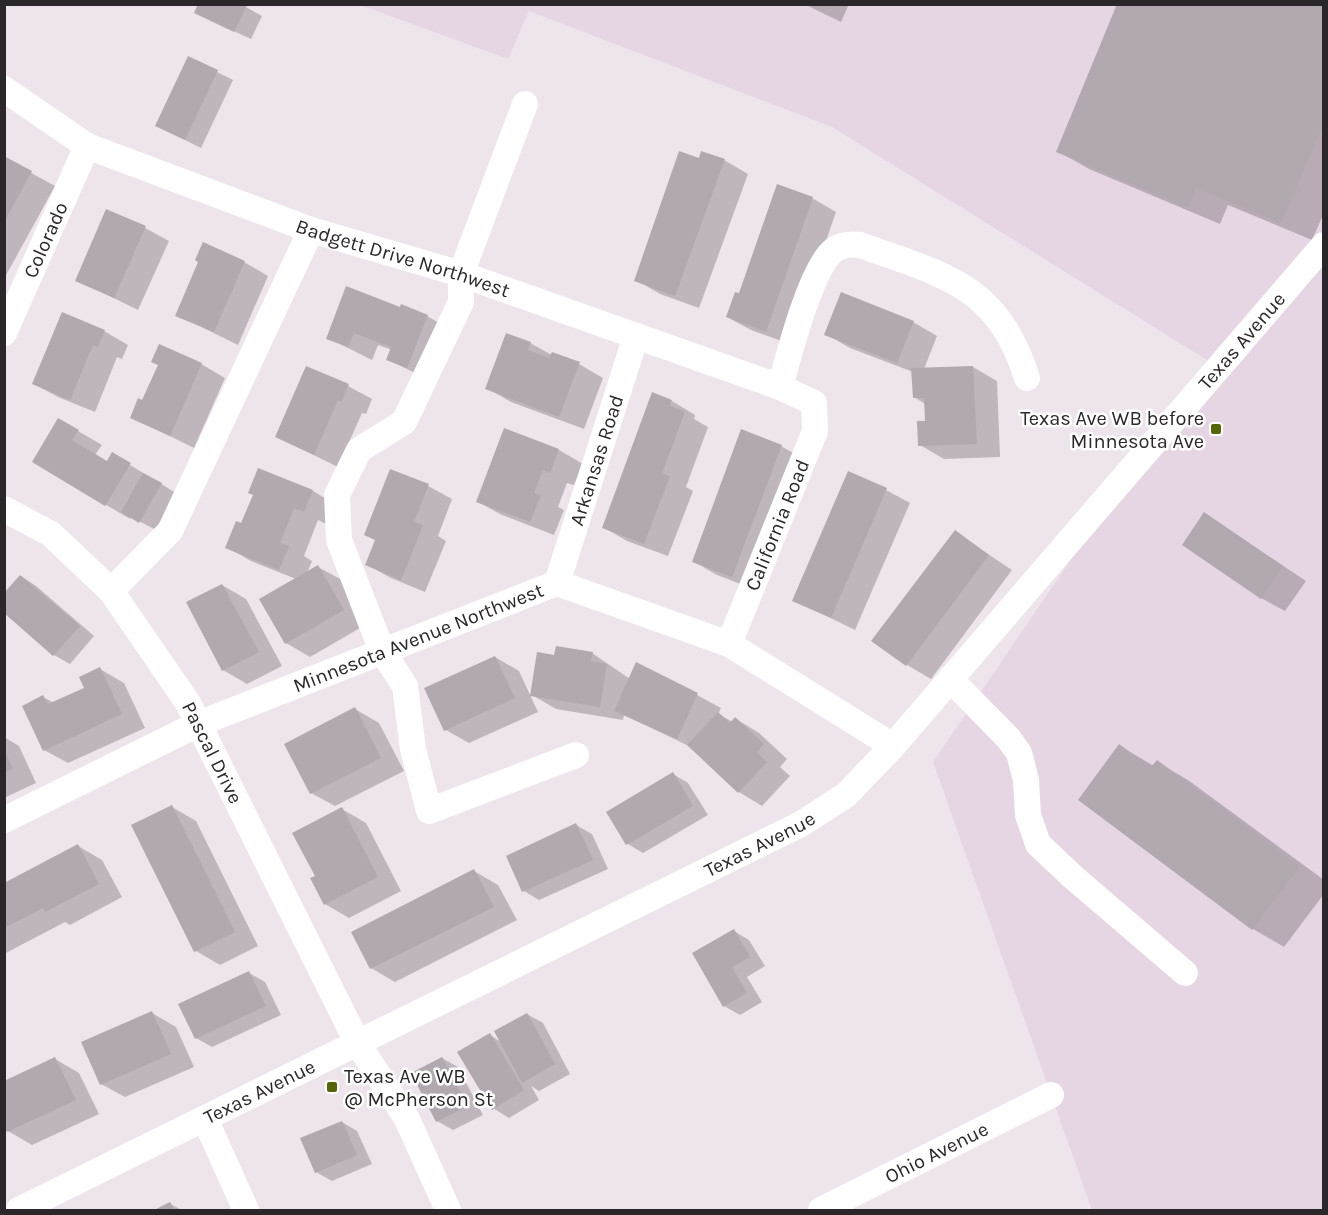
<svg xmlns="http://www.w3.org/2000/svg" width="1328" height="1215" font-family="Karla,sans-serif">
<rect width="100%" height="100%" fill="#eee4ec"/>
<path fill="#e6d6e4" d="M 360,5 L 1323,5 L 1323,1210 L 1092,1210 L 933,762 L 1207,360 L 832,127 L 529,11 L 508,59 Z"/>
<path fill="#0003" d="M 804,4 L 849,4 L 841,22 Z
M 1324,4 L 1324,213 L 1312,240 L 1228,205 L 1220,224 L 1089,169 L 1058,151 Z
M 246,7 L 262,16 L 251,39 L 212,21 Z
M 189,58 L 233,80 L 201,148 L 157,126 Z
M 4,158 L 55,186 L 4,279 Z
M 700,160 L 724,160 L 748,174 L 699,308 L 660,294 L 636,280 Z
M 812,198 L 836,212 L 790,344 L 751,330 L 727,317 L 740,295 Z
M 145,228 L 169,241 L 138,310 L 77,280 Z
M 200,262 L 244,262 L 268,276 L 238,345 L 177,315 Z
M 401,309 L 427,316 L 451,330 L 432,381 L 388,360 L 392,350 L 378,345 L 372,360 L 328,338 Z
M 913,322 L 937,336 L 924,369 L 973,367 L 997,381 L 1000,457 L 944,459 L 920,445 L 926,422 L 925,404 L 914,397 L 913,372 L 850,348 L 826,334 Z
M 104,331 L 128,345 L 122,359 L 117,357 L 95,412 L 58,397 L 34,384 Z
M 530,343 L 552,355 L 579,364 L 603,378 L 584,429 L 511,402 L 487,388 Z
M 201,364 L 225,378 L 194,448 L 131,417 L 143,402 L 159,365 Z
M 348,386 L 372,399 L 366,414 L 362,413 L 338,467 L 277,437 Z
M 672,401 L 695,415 L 694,419 L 708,427 L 686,487 L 693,491 L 668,556 L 627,541 L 603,527 Z
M 59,420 L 102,445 L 95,455 L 107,462 L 112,454 L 176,493 L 156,530 L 131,517 L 130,519 L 34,462 Z
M 505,430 L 559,450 L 583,464 L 574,485 L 567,483 L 558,507 L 564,510 L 554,535 L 502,515 L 478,502 Z
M 781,446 L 805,460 L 756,590 L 717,575 L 693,561 Z
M 259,470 L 313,491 L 336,505 L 328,525 L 318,520 L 304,556 L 312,561 L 307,573 L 318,567 L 342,580 L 367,624 L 310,657 L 286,643 L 296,579 L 251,561 L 227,547 L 242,525 L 255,495 Z
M 428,486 L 452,499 L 438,536 L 446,541 L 425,592 L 391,578 L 367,565 L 376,540 Z
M 886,490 L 910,503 L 855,630 L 794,600 Z
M 1205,514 L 1306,581 L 1285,611 L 1261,598 Z
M 955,532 L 1012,570 L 931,679 L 907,665 Z
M 21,576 L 36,586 L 94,636 L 70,664 L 54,655 Z
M 222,585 L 246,599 L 282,666 L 247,684 L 223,670 Z
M 592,653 L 630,679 L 697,695 L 721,708 L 718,714 L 733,722 L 736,719 L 759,733 L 787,759 L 780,767 L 790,776 L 762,806 L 739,792 L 691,747 L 624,715 L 623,720 L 556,709 L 532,695 L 555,657 Z
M 495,657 L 519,671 L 538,712 L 469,743 L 446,730 Z
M 100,669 L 124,683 L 145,728 L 68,763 L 44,750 L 43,697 L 54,703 L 86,688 Z
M 355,709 L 379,723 L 404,771 L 335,806 L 311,793 Z
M 4,737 L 19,746 L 36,783 L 4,798 Z
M 1120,746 L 1154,766 L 1157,762 L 1188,780 L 1324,880 L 1324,894 L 1284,947 L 1253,929 L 1080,800 Z
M 673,774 L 688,783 L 708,815 L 643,853 L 628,844 Z
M 172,807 L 196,821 L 258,946 L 220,965 L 196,951 L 133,826 Z
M 342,809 L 366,823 L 401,891 L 349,918 L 325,904 L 317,877 Z
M 576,825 L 592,834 L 608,869 L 539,900 L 524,891 Z
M 78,846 L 102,860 L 122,897 L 70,925 L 65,922 L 4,954 L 4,885 Z
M 474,871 L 498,885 L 517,920 L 395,982 L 371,968 Z
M 734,931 L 749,940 L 765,966 L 747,977 L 762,1002 L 740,1015 L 724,1006 Z
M 249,973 L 265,982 L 281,1015 L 212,1047 L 196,1038 Z
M 152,1013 L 176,1027 L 194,1067 L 125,1097 L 101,1084 Z
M 527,1014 L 543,1023 L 570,1074 L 539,1091 L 531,1086 L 539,1100 L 509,1118 L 493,1108 L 490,1035 L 501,1042 Z
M 442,1058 L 458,1067 L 483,1115 L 453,1130 L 437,1121 Z
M 55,1059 L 79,1073 L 99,1114 L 32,1145 L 8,1131 Z
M 342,1122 L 357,1131 L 372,1164 L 332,1181 L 316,1172 Z
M 170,1204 L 182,1210 L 158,1210 Z"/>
<path fill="#b1a8b0" d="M 198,4 L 245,4 L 247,5 L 234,32 L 194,13 Z
M 1117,4 L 1324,4 L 1324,123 L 1281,223 L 1196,188 L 1188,208 L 1056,152 Z
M 188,56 L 218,70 L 185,140 L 155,126 Z
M 679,151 L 699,158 L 701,151 L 725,159 L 675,296 L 634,281 Z
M 4,156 L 32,171 L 4,222 Z
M 777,184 L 813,197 L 766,332 L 726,317 L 735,292 L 739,293 Z
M 106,209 L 146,226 L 114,298 L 75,281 Z
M 203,242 L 245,261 L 214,332 L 175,316 L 198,262 L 195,260 Z
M 346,286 L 400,307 L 401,304 L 428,315 L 407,368 L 386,360 L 391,347 L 354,333 L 348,347 L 326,339 Z
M 841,292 L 914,321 L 897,363 L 824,335 Z
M 62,312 L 105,330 L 98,347 L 93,345 L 70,400 L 32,384 Z
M 506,333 L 531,342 L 528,350 L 549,358 L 552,352 L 580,362 L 559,417 L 485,389 Z
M 159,344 L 202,363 L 170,436 L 130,418 L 138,398 L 142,400 L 158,365 L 151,362 Z
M 306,366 L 349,384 L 341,402 L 338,400 L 314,455 L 275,437 Z
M 973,366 L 977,444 L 918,446 L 917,421 L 925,421 L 924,398 L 913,398 L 911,368 Z
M 652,392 L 672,400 L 670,406 L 685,412 L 662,473 L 670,476 L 644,544 L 602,528 Z
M 58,418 L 79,430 L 72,440 L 107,461 L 112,452 L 131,463 L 105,506 L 32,462 Z
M 504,428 L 559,449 L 550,473 L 543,470 L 534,493 L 541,495 L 530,522 L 476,502 Z
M 741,429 L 782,445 L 732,577 L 692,562 Z
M 258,468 L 313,490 L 304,512 L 294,508 L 280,543 L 289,546 L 279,570 L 225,548 L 236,521 L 241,523 L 253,495 L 248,493 Z
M 390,469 L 429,484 L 414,522 L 423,525 L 401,580 L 365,565 L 375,540 L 364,535 Z
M 848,471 L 887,488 L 831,618 L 792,601 Z
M 143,473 L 162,483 L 139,523 L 121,512 Z
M 1204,512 L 1283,566 L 1261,599 L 1182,545 Z
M 955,530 L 989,555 L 906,666 L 871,641 Z
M 318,565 L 344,610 L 285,644 L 259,599 Z
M 20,575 L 80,626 L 53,656 L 4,613 L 4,593 Z
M 222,584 L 259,652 L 222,671 L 186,602 Z
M 556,646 L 593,652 L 591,661 L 607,664 L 600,707 L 530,696 L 537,652 L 554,655 Z
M 495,656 L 515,698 L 444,731 L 424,688 Z
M 636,662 L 698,693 L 677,739 L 614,711 Z
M 100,667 L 122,714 L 43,751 L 22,706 L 43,695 L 48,704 L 84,688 L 79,677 Z
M 355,707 L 381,758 L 310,794 L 284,744 Z
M 718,712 L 730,723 L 735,717 L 764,744 L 757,752 L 767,762 L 738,793 L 687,745 Z
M 1119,744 L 1151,767 L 1157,760 L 1300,866 L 1252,930 L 1078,800 Z
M 4,750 L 13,769 L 4,773 Z
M 673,772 L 693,806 L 626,845 L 606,812 Z
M 172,805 L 235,932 L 194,952 L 131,825 Z
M 342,807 L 378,877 L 324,905 L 310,878 L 315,876 L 292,833 Z
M 576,823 L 593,860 L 522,892 L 506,856 Z
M 78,844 L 99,884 L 45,912 L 43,908 L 4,928 L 4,883 Z
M 474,869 L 494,907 L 370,969 L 351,932 Z
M 734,929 L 750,957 L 732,967 L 747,993 L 723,1007 L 692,953 Z
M 249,971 L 266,1006 L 195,1039 L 178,1004 Z
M 152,1011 L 171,1054 L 100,1085 L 81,1042 Z
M 527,1013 L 555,1064 L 522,1083 L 494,1031 Z
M 490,1033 L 524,1090 L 492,1110 L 457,1052 Z
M 55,1057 L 76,1100 L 7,1132 L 4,1127 L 4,1081 Z
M 442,1057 L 468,1106 L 436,1122 L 411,1073 Z
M 342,1121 L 357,1155 L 315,1173 L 300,1138 Z
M 170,1202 L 175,1210 L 154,1210 Z"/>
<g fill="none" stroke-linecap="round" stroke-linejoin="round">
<g stroke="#fff" stroke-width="26">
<path id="s1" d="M 4,89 L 87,146 L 311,230 L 461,274 L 780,387 L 814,403 L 815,431 L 729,644"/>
<path d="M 525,104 L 461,274 L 461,302 L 404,422 L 359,450 L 337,495 L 339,540 L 382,651 L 405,686 L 413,749 L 429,811 L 576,755"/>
<path id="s2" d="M 4,333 L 87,146"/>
<path d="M 780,387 C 788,358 811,267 834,250 C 842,244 851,244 860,245 C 943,275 998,284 1027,378"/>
<path id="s3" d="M 4,509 L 51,534 L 111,591 L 188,703 L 358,1044 L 407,1119 L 448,1210"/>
<path id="s4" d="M 557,583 L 636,336"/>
<path d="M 111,591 L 170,531 L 311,230"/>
<path d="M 950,679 L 1009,739 L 1019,753 L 1026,780 L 1028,815 L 1038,844 L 1073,877 L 1185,973"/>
<path id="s5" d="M 4,820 L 198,724 L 557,583 L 729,644 L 893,746"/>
<path d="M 205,1119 L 246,1210"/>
<path id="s6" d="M 19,1210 L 801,824 L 846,795 L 893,746 L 1324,245"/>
<path id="s7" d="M 821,1210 L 1051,1095"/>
</g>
</g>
<g fill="#56650b" stroke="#fff" stroke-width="2">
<rect x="1210" y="423" width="12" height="12" rx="3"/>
<rect x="326" y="1081" width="12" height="12" rx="3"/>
</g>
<g text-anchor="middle" stroke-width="5" stroke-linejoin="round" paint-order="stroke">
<g font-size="20" fill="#2a2629" stroke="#fff">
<text dy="7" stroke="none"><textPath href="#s2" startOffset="102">Colorado</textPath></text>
<text dy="7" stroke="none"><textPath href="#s1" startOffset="436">Badgett Drive Northwest</textPath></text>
<text dy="7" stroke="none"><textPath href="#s6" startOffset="1528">Texas Avenue</textPath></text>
<text dy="7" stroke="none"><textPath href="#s4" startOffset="129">Arkansas Road</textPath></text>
<text transform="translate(777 525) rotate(-68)" y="7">California Road</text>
<text dy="7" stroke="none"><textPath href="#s5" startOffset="453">Minnesota Avenue Northwest</textPath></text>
<text dy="7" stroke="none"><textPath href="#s3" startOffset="327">Pascal Drive</textPath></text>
<text dy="7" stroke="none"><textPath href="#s6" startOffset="826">Texas Avenue</textPath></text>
<text dy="7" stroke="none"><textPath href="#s6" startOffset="268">Texas Avenue</textPath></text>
<text dy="7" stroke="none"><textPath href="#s7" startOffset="129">Ohio Avenue</textPath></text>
</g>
<g font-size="20" fill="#2a2629" stroke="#fff" text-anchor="end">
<text x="1204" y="425">Texas Ave WB before<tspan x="1204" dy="23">Minnesota Ave</tspan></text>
<text x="344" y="1083" text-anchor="start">Texas Ave WB<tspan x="344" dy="23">@ McPherson St</tspan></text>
</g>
</g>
<rect width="1328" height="1215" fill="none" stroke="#2a2629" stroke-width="12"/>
</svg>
